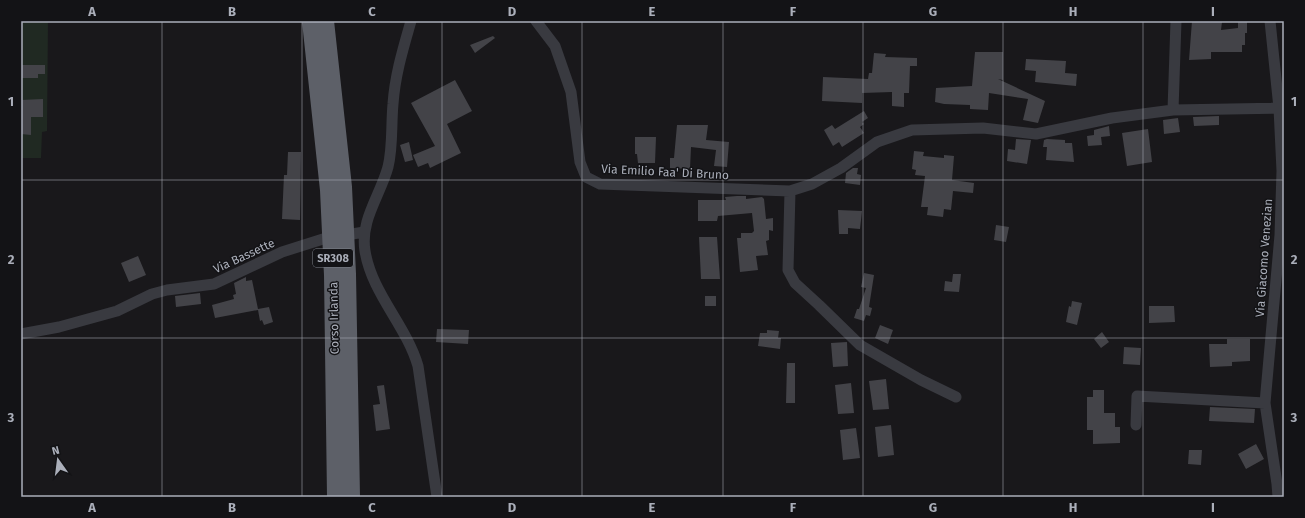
<svg xmlns="http://www.w3.org/2000/svg" width="1305" height="518" font-family="'Fira Sans',sans-serif">
<rect width="100%" height="100%" fill="#19181b"/>
<path fill="#202922" d="M 21,21 L 48,21 L 47,131 L 42,132 L 41,158 L 21,158 Z"/>
<path fill="#434348" d="M 1192,21 L 1222,22 L 1221,30 L 1238,28 L 1238,22 L 1247,22 L 1247,33 L 1245,33 L 1245,45 L 1242,45 L 1242,52 L 1211,52 L 1211,59 L 1189,60 Z
M 493,36 L 495,38 L 475,53 L 470,45 Z
M 975,52 L 1003,52 L 1003,80 L 998,79 L 1045,101 L 1038,123 L 1023,120 L 1028,99 L 989,93 L 988,110 L 970,109 L 970,105 L 944,104 L 935,102 L 936,88 L 972,86 Z
M 874,53 L 886,54 L 885,57 L 917,58 L 917,66 L 910,66 L 909,93 L 904,93 L 904,107 L 892,106 L 892,92 L 862,93 L 862,103 L 822,101 L 823,77 L 868,79 L 869,73 L 872,73 Z
M 1026,59 L 1066,61 L 1065,73 L 1077,74 L 1076,86 L 1035,82 L 1036,71 L 1025,70 Z
M 21,65 L 45,65 L 45,74 L 38,74 L 38,78 L 21,78 Z
M 455,80 L 472,111 L 447,124 L 461,153 L 430,168 L 428,163 L 418,167 L 413,155 L 435,146 L 411,103 Z
M 43,99 L 43,117 L 31,117 L 31,135 L 21,134 L 21,100 Z
M 864,111 L 868,118 L 862,122 L 864,124 L 860,127 L 864,133 L 842,147 L 839,142 L 833,146 L 824,130 L 832,125 L 835,129 Z
M 1219,116 L 1219,125 L 1194,126 L 1193,117 Z
M 1178,118 L 1180,132 L 1164,134 L 1163,120 Z
M 677,125 L 708,125 L 706,140 L 729,142 L 727,167 L 714,166 L 716,150 L 691,147 L 690,169 L 670,168 L 670,158 L 674,158 Z
M 1109,126 L 1110,136 L 1101,137 L 1102,145 L 1088,146 L 1087,136 L 1094,135 L 1094,130 Z
M 1148,129 L 1152,162 L 1127,166 L 1122,133 Z
M 635,137 L 656,137 L 655,163 L 638,163 L 637,154 L 635,154 Z
M 1016,139 L 1031,140 L 1027,164 L 1007,161 L 1008,149 L 1015,150 Z
M 1047,139 L 1065,140 L 1065,143 L 1072,143 L 1074,162 L 1046,160 L 1047,147 L 1043,147 L 1044,140 Z
M 409,142 L 413,160 L 405,162 L 400,145 Z
M 914,151 L 924,152 L 923,156 L 944,158 L 944,155 L 954,156 L 952,180 L 974,183 L 973,193 L 953,191 L 951,210 L 944,209 L 943,217 L 927,215 L 928,207 L 921,207 L 925,176 L 915,175 L 916,170 L 912,169 Z
M 288,152 L 301,152 L 300,220 L 282,219 L 284,175 L 287,175 Z
M 853,168 L 858,168 L 857,174 L 861,175 L 860,185 L 845,183 L 846,173 Z
M 737,196 L 746,196 L 746,199 L 762,197 L 764,199 L 766,219 L 773,218 L 773,231 L 769,230 L 769,240 L 766,241 L 768,255 L 756,256 L 758,270 L 740,272 L 737,238 L 741,238 L 741,233 L 752,233 L 754,231 L 752,213 L 718,216 L 717,221 L 698,221 L 698,200 L 726,200 L 725,197 Z
M 838,210 L 862,211 L 860,229 L 848,228 L 848,234 L 839,234 Z
M 996,225 L 1009,227 L 1006,242 L 994,240 Z
M 699,237 L 717,237 L 720,279 L 701,279 Z
M 138,256 L 146,275 L 129,282 L 121,263 Z
M 864,273 L 874,275 L 869,307 L 872,308 L 870,316 L 866,315 L 864,321 L 854,318 L 857,309 L 859,309 L 866,288 L 861,287 Z
M 953,274 L 961,274 L 959,292 L 944,291 L 945,281 L 952,282 Z
M 246,277 L 246,281 L 252,280 L 258,309 L 269,307 L 273,322 L 264,325 L 262,320 L 260,321 L 258,310 L 215,318 L 212,305 L 234,299 L 233,295 L 236,294 L 234,283 Z
M 200,293 L 201,304 L 176,307 L 175,296 Z
M 705,296 L 716,296 L 716,306 L 705,306 Z
M 1072,301 L 1082,303 L 1077,325 L 1066,322 L 1069,306 L 1071,307 Z
M 1149,306 L 1174,306 L 1175,322 L 1149,323 Z
M 880,325 L 893,330 L 888,344 L 875,338 Z
M 437,329 L 469,330 L 468,344 L 436,342 Z
M 767,330 L 779,331 L 778,338 L 781,338 L 780,349 L 758,346 L 760,333 L 767,333 Z
M 1102,332 L 1109,342 L 1101,348 L 1094,339 Z
M 1227,339 L 1250,339 L 1250,361 L 1232,362 L 1232,366 L 1210,367 L 1209,344 L 1227,344 Z
M 847,342 L 848,366 L 833,367 L 831,343 Z
M 1124,347 L 1141,348 L 1140,365 L 1123,364 Z
M 787,363 L 795,363 L 795,403 L 786,403 Z
M 886,379 L 889,409 L 873,410 L 869,381 Z
M 851,383 L 854,413 L 838,414 L 835,385 Z
M 384,385 L 390,429 L 376,431 L 373,405 L 380,404 L 377,386 Z
M 1093,390 L 1104,390 L 1104,413 L 1115,413 L 1115,427 L 1120,427 L 1120,443 L 1093,444 L 1093,430 L 1087,430 L 1087,397 L 1093,397 Z
M 1210,407 L 1255,409 L 1254,423 L 1209,421 Z
M 891,425 L 894,455 L 878,457 L 875,427 Z
M 856,428 L 860,458 L 843,460 L 840,430 Z
M 1256,444 L 1264,459 L 1246,469 L 1238,454 Z
M 1189,450 L 1202,450 L 1201,465 L 1188,464 Z"/>
<g fill="none" stroke-linecap="round" stroke-linejoin="round">
<path stroke="#393a40" stroke-width="11" d="M 411,21 C 403,49 395,75 393,104 C 391,125 393,147 388,167 C 380,196 360,220 365,251 C 372,294 406,325 418,366 L 437,497
M 536,21 L 555,46 L 571,92 L 580,162 L 586,177 L 600,184 L 790,191 L 812,184 L 841,168 L 877,142 L 912,130 L 983,128 L 1036,134 L 1112,118 L 1173,110 L 1279,108
M 1270,21 L 1279,108 L 1282,171 L 1280,235 L 1265,403 L 1277,484 L 1278,497
M 1173,110 L 1176,21
M 790,191 L 788,270 L 795,283 L 819,305 L 860,345 L 921,380 L 956,397
M 21,334 L 59,327 L 117,311 L 152,294 L 167,290 L 214,284 L 282,252 L 323,239 L 364,232
M 1136,425 L 1137,396 L 1265,403"/>
<path stroke="#5d6068" stroke-width="18" d="M 311,21 L 329,190 L 333,275 L 336,497
M 325,21 L 343,187 L 347,274 L 351,497"/>
</g>
<path fill="none" stroke="#abafba" stroke-width="1" stroke-opacity="0.55" d="M 162,21 L 162,497M 302,21 L 302,497M 442,21 L 442,497M 582,21 L 582,497M 723,21 L 723,497M 863,21 L 863,497M 1003,21 L 1003,497M 1143,21 L 1143,497M 21,180 L 1284,180M 21,338 L 1284,338"/>
<g text-anchor="middle" stroke-width="3" stroke-linejoin="round" paint-order="stroke">
<rect fill="#131316" stroke="#7d8089" stroke-width="1" x="313" y="249" width="40" height="18" rx="3"/>
<g font-size="11" font-weight="bold" fill="#abafba">
<text x="333" y="262">SR308</text>
</g>
<g font-size="12" fill="#abafba" stroke="#131316">
<text transform="translate(665 172) rotate(3)" y="4">Via Emilio Faa' Di Bruno</text>
<text transform="translate(244 256) rotate(-25)" y="4">Via Bassette</text>
<text transform="translate(1264 258) rotate(-86)" y="4">Via Giacomo Venezian</text>
<text transform="translate(334 318) rotate(-91)" y="4">Corso Irlanda</text>
</g>
</g>
<rect width="1305" height="518" fill="none" stroke="#131316" stroke-width="44"/>
<g transform="translate(58 460) rotate(346)" stroke="#131316" stroke-width="3" paint-order="stroke">
<path d="M0-3L7 15L0 10L-7 15Z" fill="#abafba"/>
<text y="-6" font-size="11" font-weight="bold" text-anchor="middle" fill="#abafba">N</text>
</g>
<rect x="22" y="22" width="1261" height="474" fill="none" stroke="#abafba" stroke-width="1.5"/>
<g font-size="13" text-anchor="middle" font-weight="bold" fill="#abafba">
<text x="92" y="16">A</text>
<text x="232" y="16">B</text>
<text x="372" y="16">C</text>
<text x="512" y="16">D</text>
<text x="652" y="16">E</text>
<text x="793" y="16">F</text>
<text x="933" y="16">G</text>
<text x="1073" y="16">H</text>
<text x="1213" y="16">I</text>
<text x="11" y="106">1</text>
<text x="1294" y="106">1</text>
<text x="11" y="264">2</text>
<text x="1294" y="264">2</text>
<text x="11" y="422">3</text>
<text x="1294" y="422">3</text>
<text x="92" y="512">A</text>
<text x="232" y="512">B</text>
<text x="372" y="512">C</text>
<text x="512" y="512">D</text>
<text x="652" y="512">E</text>
<text x="793" y="512">F</text>
<text x="933" y="512">G</text>
<text x="1073" y="512">H</text>
<text x="1213" y="512">I</text>
</g>
</svg>
